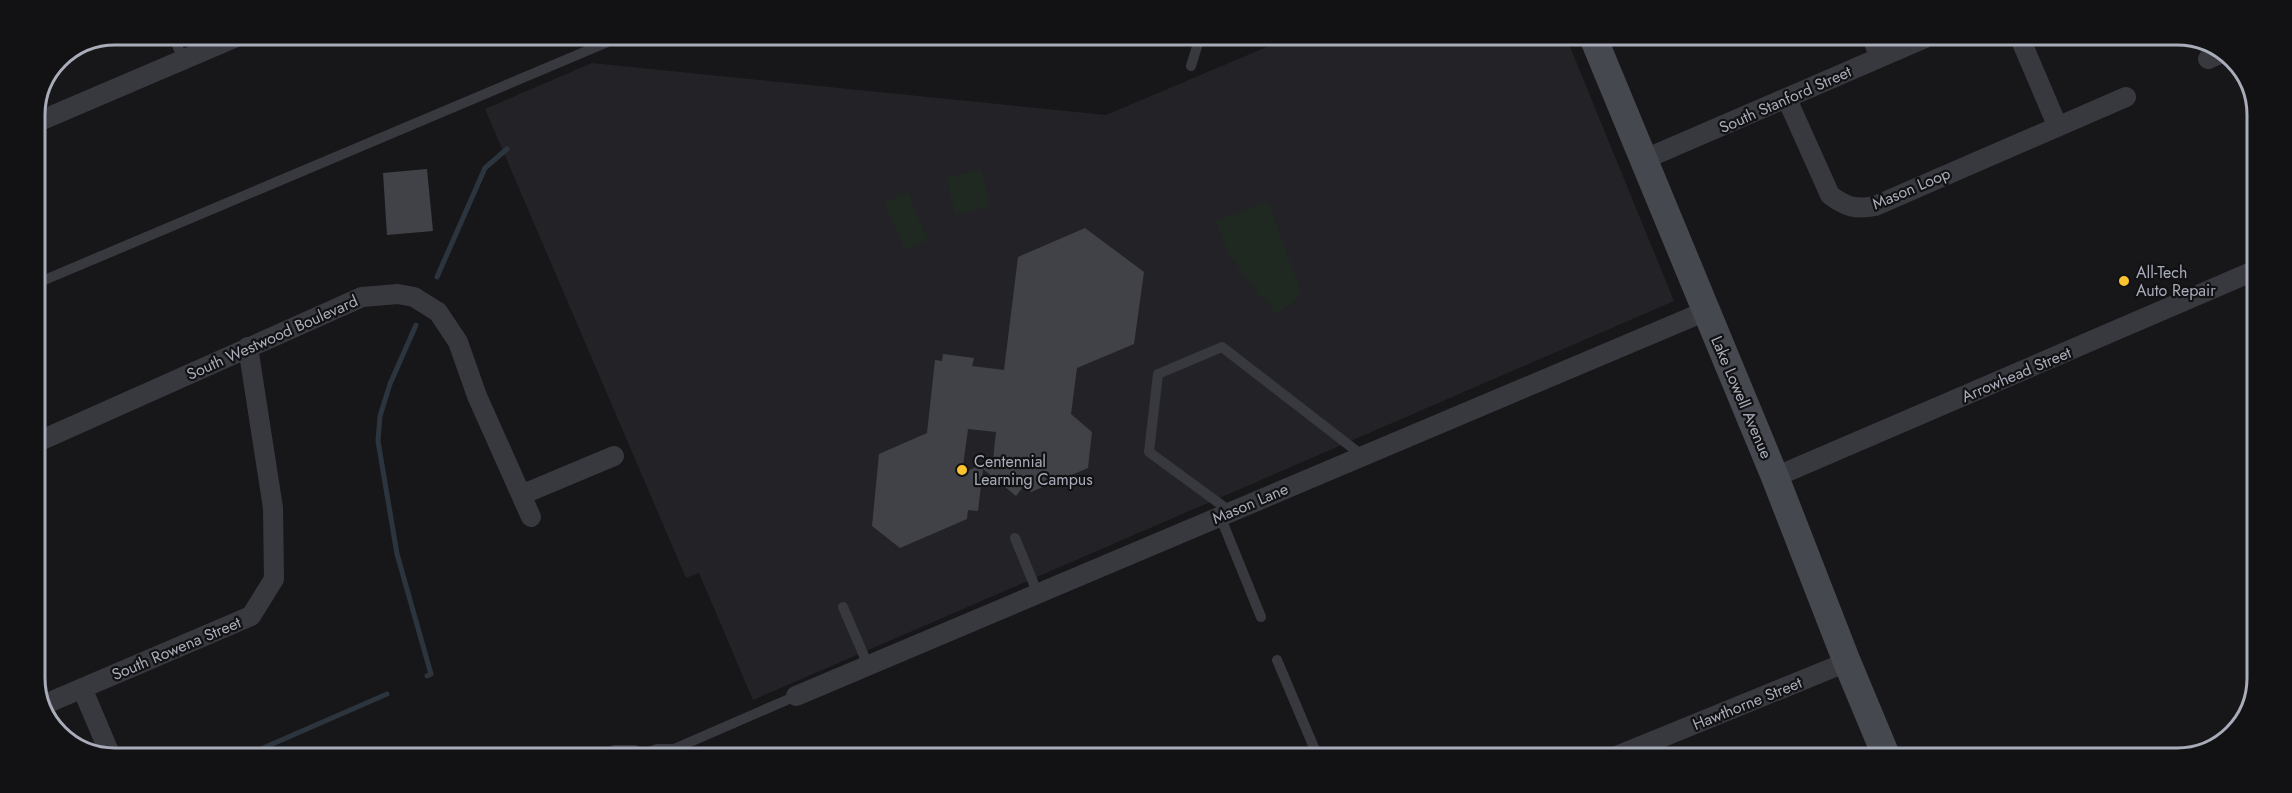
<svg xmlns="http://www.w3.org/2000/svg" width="2292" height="793" font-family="Jost,sans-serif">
<rect width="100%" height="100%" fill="#17171a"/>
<path fill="#232327" d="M 1290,37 L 1566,37 L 1674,301 L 753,700 L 699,573 L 686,578 L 485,109 L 592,63 L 1106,115 Z"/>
<path fill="#1f2821" d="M 982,169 L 990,207 L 955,215 L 946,177 Z
M 908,192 L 928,241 L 904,249 L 884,202 Z
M 1268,201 L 1301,292 L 1300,297 L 1276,315 L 1263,297 L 1259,296 L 1230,256 L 1215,221 Z"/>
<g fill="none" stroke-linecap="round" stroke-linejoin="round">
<path stroke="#2c353e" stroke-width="5" d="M 437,277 L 485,168 L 507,149
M 416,325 L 390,384 L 380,416 L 378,441 L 397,554 L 431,674 L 427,676
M 247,755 L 387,694"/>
</g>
<path fill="#414247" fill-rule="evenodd" d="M 427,169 L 433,231 L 387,235 L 383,173 Z
M 1085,228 L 1144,272 L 1134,344 L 1077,368 L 1071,414 L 1092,432 L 1088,468 L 1031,492 L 1023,487 L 1016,496 L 983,469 L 978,511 L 968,510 L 967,519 L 900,548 L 872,526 L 879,454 L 927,433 L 935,360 L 942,361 L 943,354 L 974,358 L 972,366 L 1004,370 L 1018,257 ZM 968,429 L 996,432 L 993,460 L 962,473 Z"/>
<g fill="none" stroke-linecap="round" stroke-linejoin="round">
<path stroke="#38393f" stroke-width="10" d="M 173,35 L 183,60
M 1191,66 L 1200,37
M 35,284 L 622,36
M 1231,512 L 1149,452 L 1158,374 L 1222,347 L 1363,456
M 1220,516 L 1261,617
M 1015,538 L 1038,594
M 843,607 L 868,665
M 1277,660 L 1318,757
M 642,755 L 657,749 L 674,749 L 796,696"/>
<path stroke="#38393f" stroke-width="20" d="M 1872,38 L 1880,57
M 2020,38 L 2057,125
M 2208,59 L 2222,53
M 1787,99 L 1830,195 C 1846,207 1856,210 1875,206 L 2126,97
M 35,123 L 241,35
M 1645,159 L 1925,38
M 35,443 L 362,297 L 398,294 L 414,297 L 438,312 L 458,342 L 477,396 L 531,517
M 1775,477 L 2256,270
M 521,495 L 614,456
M 82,688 L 110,754
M 796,696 L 1706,311
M 43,705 L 251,616 L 274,579 L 273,508 L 248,347
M 615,755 L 634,755
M 1614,757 L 1847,662"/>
<path stroke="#46484f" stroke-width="28" d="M 1593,37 L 1775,477 L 1847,662 L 1887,758"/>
</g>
<g fill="#fbc32e" stroke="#121215" stroke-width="2">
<circle cx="2124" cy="281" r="6"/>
<circle cx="962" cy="470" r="6"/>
</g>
<g text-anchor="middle" stroke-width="4.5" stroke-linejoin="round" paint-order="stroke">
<g font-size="16" fill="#a9adba" stroke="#121215">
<text transform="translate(1785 99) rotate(-24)" y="6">South Stanford Street</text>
<text transform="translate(1911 188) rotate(-23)" y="6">Mason Loop</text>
<text transform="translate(272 337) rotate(-24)" y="6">South Westwood Boulevard</text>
<text transform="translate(2016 374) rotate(-23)" y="6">Arrowhead Street</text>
<text transform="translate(1742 397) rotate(67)" y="6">Lake Lowell Avenue</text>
<text transform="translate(1250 503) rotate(-23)" y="6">Mason Lane</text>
<text transform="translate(176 648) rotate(-23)" y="6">South Rowena Street</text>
<text transform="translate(1747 703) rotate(-22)" y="6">Hawthorne Street</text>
</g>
<g font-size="16" fill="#a9adba" stroke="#121215" text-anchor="start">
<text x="2136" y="278">All-Tech<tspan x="2136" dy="18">Auto Repair</tspan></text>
<text x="974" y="467">Centennial<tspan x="974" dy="18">Learning Campus</tspan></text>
</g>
</g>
<path d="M0 0H2292V793H0ZM115 45H2177A70 70 0 0 1 2247 115V678A70 70 0 0 1 2177 748H115A70 70 0 0 1 45 678V115A70 70 0 0 1 115 45Z" fill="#121215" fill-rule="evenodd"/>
<path fill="none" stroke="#a9adba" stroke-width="3" d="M115 45H2177A70 70 0 0 1 2247 115V678A70 70 0 0 1 2177 748H115A70 70 0 0 1 45 678V115A70 70 0 0 1 115 45Z"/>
</svg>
